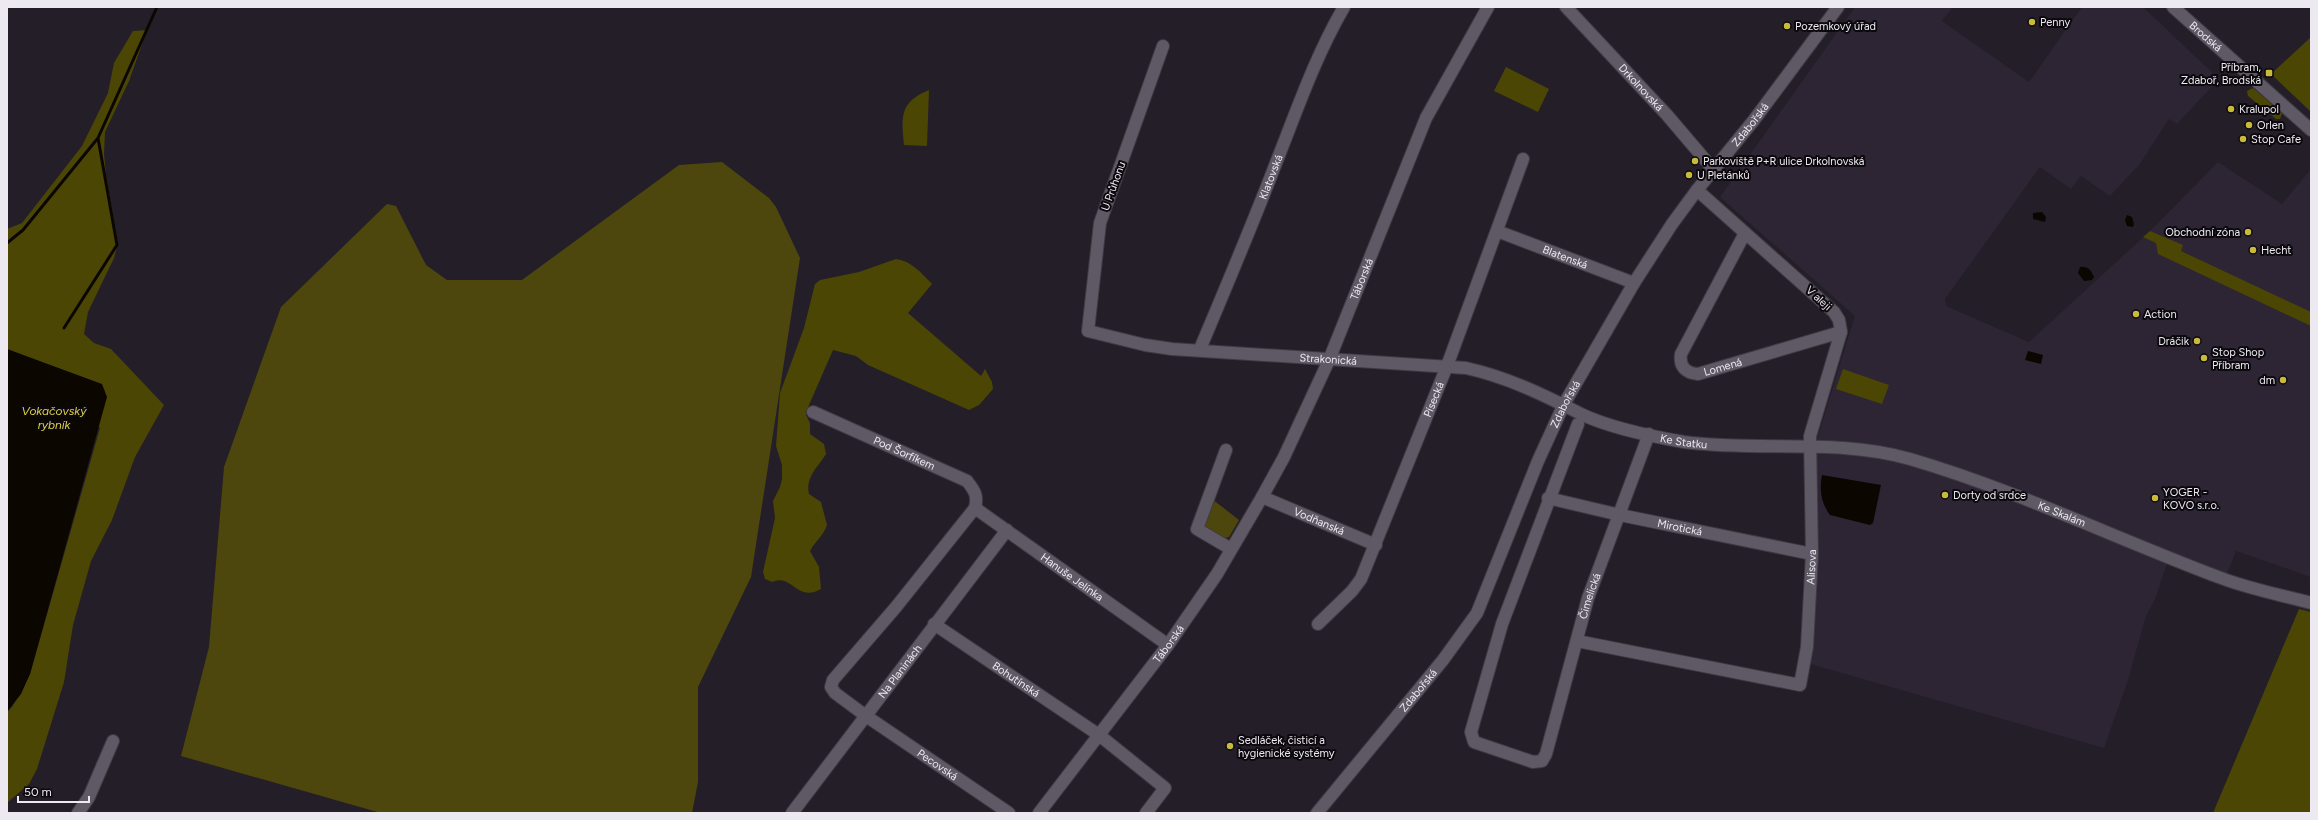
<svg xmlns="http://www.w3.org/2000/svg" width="2318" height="820" font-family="Figtree,sans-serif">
<rect width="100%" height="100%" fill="#241e28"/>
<path fill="#2d2434" d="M 1855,7 L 1953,7 L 1942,21 L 2029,82 L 2082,7 L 2143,7 L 2219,79 L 2177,124 L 2169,119 L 2139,165 L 2110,196 L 2081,176 L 2071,189 L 2040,167 L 1945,299 L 1946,306 L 2029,342 L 2150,231 L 2218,162 L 2282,204 L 2311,169 L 2311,577 L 2236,551 L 2226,576 L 2171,552 L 2155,599 L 2146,616 L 2128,680 L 2104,748 L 1807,663 L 1816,442 L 1855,316 L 1720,197 Z"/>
<path fill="#4c4605" d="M 147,30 L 129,81 L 105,132 L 104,154 L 106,175 L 118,243 L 114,258 L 88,312 L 84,334 L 94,343 L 111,349 L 164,405 L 135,457 L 112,520 L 91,561 L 73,625 L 64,682 L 37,769 L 29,784 L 7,803 L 7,712 L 12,707 L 30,674 L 100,428 L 43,363 L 7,349 L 7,229 L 22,223 L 82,146 L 108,93 L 114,63 L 133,31 Z
M 2311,37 L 2311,112 L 2271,74 Z
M 1506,67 L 1549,89 L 1538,112 L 1494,91 Z
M 2253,88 L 2282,113 L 2280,119 L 2276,119 L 2248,96 L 2247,91 Z
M 929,90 L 927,146 L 904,145 C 901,116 900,102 929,90 Z
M 2150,231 L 2183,245 L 2181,251 L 2311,312 L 2311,326 L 2158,254 L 2156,243 L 2143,237 Z
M 896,259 C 912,261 921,273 932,284 L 908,313 L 981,376 L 985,369 L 992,382 L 993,389 L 979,405 L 969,410 L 868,365 L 856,356 L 833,350 L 809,405 L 806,415 L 810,423 L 810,434 L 824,444 L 826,454 C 818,467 805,477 809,494 L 821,502 L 827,525 C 823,537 815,541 810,551 L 819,567 L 821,589 C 796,603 793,573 772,582 L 765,579 L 763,572 L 775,518 L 773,501 L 780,487 L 782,479 L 782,465 L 776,446 L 780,393 L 804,328 L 815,284 L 820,280 L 859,272 Z
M 1843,369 L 1889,385 L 1882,404 L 1836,389 Z
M 2299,609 L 2311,612 L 2311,813 L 2213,813 Z"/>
<path fill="#4d470e" d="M 722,162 L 769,198 L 776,207 L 800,258 L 751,577 L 698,687 L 698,782 L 692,813 L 381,813 L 181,756 L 209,647 L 224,467 L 281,307 L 387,204 L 396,206 L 426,265 L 447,280 L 522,280 L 679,165 Z
M 1212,499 L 1239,520 L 1229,537 L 1222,539 L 1203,529 Z"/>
<path fill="#0b0700" d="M 2042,212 L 2046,217 L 2045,222 L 2033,219 L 2033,213 Z
M 2127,215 L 2132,217 L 2134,224 L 2133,227 L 2127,226 L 2125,220 Z
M 2080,267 C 2088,266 2091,270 2094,277 L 2092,280 L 2084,281 L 2078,273 Z
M 7,349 L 102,384 L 107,397 L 30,674 L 21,694 L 7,712 Z
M 2028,351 L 2043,355 L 2041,364 L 2025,360 Z
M 1822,475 L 1881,485 L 1873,523 L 1870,525 L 1830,515 C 1821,503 1819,490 1822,475 Z"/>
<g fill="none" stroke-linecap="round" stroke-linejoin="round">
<path stroke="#0b0700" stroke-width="3" d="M 7,243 L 23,230 L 98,138
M 64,328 L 117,245 L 98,138 L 157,7"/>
<g stroke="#3e3a42" stroke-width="14">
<g id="minor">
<path id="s1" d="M 1566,7 L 1667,115 L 1713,169"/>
<path id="s2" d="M 2173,7 L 2311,130"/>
<path id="s3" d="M 1163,46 L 1100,223 L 1088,331 L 1145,345 L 1172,349 L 1466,368 C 1507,377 1544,395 1581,414 C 1608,427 1655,437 1684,442 C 1759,452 1837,438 1910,459 C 2016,490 2117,539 2221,578 C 2250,589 2281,595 2311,603"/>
<path id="s4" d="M 1497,231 L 1634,283"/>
<path id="s5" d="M 1745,233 L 1681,354 C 1679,367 1686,373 1698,374 L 1841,332"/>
<path id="s6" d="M 1200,349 C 1226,287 1252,226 1276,163 C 1297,110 1315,57 1344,7"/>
<path id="s7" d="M 813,412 L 967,481 C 975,491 978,496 975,508 L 896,607 L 833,680 L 831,687 L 835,693 L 866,716 L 1009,813"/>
<path id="s8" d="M 1578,424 L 1502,624 L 1471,732 L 1474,742 L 1533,762 L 1542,761 L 1546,754 L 1588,598 L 1649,434"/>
<path d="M 1226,450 L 1197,529 L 1231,549"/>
<path id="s9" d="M 1262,497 L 1376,545"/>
<path id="s10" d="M 1548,498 L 1620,515 L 1812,554"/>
<path id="s11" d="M 975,508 L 1168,645"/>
<path id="s12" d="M 934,624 L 1099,735 L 1165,788 L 1146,813"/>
<path id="s13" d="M 1318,624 L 1352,591 L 1361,579 L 1447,366 L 1523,159"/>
<path id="s14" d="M 1577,641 L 1800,685 L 1807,647 L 1812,554 L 1810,436 L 1841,332 L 1839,320 L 1834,312 L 1697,190"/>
<path d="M 78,813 L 89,797 L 113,741"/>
<path id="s15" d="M 792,813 L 1007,530"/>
<path id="s16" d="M 1039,813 L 1168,645 L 1217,574 L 1262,497 L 1284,457 L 1329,360 L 1426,118 L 1488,7"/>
<path id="s17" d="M 1317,813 L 1443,660 L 1477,613 L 1538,461 L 1564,404 L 1634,283 L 1672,224 L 1697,190 L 1754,120 L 1838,7"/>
</g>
</g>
<use href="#minor" stroke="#5f5965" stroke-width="12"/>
</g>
<g fill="#c8bb3b" stroke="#0c090e" stroke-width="1.5">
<circle cx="2032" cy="22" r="4"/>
<circle cx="1787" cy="26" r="4"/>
<rect x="2265" y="69" width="8" height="8" rx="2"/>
<circle cx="2231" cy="109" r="4"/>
<circle cx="2249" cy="125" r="4"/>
<circle cx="2243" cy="139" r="4"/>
<circle cx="1695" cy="161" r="4"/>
<circle cx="1689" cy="175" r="4"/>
<circle cx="2248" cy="232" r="4"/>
<circle cx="2253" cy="250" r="4"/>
<circle cx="2136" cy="314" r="4"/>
<circle cx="2197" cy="341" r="4"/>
<circle cx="2204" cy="358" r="4"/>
<circle cx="2283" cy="380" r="4"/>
<circle cx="1945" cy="495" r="4"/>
<circle cx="2155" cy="498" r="4"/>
<circle cx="1230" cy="746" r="4"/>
</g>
<g text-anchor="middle" stroke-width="4" stroke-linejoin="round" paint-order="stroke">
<g font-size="11" fill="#ede9f0" stroke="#0c090e" text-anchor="start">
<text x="2040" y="26">Penny</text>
<text x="1795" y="30">Pozemkový úřad</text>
<text x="2261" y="71" text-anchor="end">Příbram,<tspan x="2261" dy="13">Zdaboř, Brodská</tspan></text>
<text x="2239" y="113">Kralupol</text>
<text x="2257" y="129">Orlen</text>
<text x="2251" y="143">Stop Cafe</text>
<text x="1703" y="165">Parkoviště P+R ulice Drkolnovská</text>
<text x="1697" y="179">U Pletánků</text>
<text x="2240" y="236" text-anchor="end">Obchodní zóna</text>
<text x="2261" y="254">Hecht</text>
<text x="2144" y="318">Action</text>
<text x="2189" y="345" text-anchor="end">Dráčik</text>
<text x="2212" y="356">Stop Shop<tspan x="2212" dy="13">Příbram</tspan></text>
<text x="2275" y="384" text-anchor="end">dm</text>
<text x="2163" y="496">YOGER -<tspan x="2163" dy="13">KOVO s.r.o.</tspan></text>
<text x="1953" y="499">Dorty od srdce</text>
<text x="1238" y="744">Sedláček, čisticí a<tspan x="1238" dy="13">hygienické systémy</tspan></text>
</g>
<g font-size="11" fill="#ede9f0" stroke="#0c090e">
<text dy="4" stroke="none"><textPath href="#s2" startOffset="44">Brodská</textPath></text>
<text dy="4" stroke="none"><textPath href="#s1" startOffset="110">Drkolnovská</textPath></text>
<text dy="4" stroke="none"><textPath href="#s17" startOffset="819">Zdabořská</textPath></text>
<text dy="4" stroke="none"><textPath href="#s6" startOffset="186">Klatovská</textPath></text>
<text transform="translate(1113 186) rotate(-70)" y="4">U Průhonu</text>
<text dy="4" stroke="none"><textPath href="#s4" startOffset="73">Blatenská</textPath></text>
<text dy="4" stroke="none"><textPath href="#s16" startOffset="627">Táborská</textPath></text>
<text transform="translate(1819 298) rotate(42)" y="4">V aleji</text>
<text dy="4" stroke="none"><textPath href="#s3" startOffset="539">Strakonická</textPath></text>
<text dy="4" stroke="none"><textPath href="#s5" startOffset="193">Lomená</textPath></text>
<text dy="4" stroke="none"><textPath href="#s13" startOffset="256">Písecká</textPath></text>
<text dy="4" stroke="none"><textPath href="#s17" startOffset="483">Zdabořská</textPath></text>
<text dy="4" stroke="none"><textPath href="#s3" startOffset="908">Ke Statku</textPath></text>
<text dy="4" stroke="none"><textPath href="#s7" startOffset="100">Pod Šorfíkem</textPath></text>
<text dy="4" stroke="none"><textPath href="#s3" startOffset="1297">Ke Skalám</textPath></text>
<text dy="4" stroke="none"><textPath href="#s9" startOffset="62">Vodňanská</textPath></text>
<text dy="4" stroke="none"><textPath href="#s10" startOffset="135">Mirotická</textPath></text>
<text dy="4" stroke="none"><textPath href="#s14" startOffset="346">Alisova</textPath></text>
<text dy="4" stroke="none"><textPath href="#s11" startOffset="119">Hanuše Jelínka</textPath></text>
<text dy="4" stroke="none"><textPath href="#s8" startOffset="580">Čimelická</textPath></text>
<text dy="4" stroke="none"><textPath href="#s16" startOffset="213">Táborská</textPath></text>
<text dy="4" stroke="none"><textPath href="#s15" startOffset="178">Na Planinách</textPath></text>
<text dy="4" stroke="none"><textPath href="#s12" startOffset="99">Bohutínská</textPath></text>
<text dy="4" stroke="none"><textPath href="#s17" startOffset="159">Zdabořská</textPath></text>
<text dy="4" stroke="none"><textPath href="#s7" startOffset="561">Pecovská</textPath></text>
</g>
<g font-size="12" font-style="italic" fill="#e0d349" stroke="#0c090e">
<text x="54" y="415">Vokačovský<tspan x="54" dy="14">rybník</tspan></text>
</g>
</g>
<rect width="2318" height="820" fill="none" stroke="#ede9f0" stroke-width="16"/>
<path d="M18 796v6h71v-6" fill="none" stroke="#ede9f0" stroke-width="2"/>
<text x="24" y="796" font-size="12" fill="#ede9f0" stroke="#0c090e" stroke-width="3" paint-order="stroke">50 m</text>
</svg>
